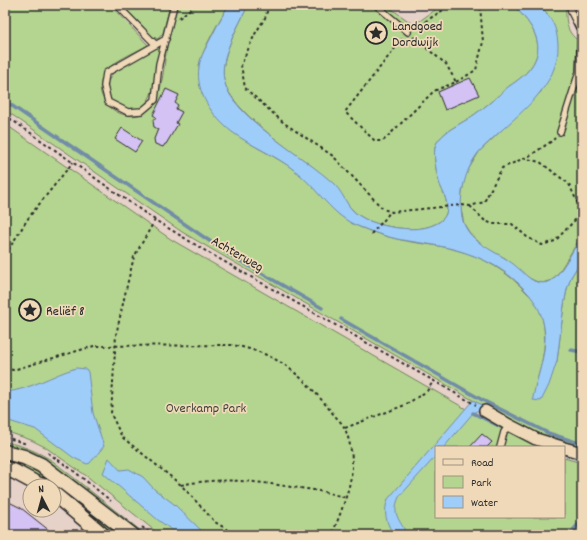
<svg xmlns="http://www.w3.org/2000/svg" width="587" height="540" font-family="Dekko,sans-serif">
<rect width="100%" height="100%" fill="#e7d2ca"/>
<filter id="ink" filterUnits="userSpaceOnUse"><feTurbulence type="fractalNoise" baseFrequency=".025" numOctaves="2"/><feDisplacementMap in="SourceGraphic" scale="8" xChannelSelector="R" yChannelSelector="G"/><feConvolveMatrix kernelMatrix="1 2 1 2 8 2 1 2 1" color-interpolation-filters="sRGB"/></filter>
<g filter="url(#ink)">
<path fill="#b4d58f" stroke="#70805d" d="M 5,5 L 110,5 L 148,45 C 138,51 116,60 109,68 C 79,100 135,136 155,102 C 163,88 164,63 167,46 C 170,32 174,19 178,5 L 229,5 C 222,15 199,56 199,67 C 199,71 213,112 215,115 C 220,121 227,128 233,132 C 252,147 277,156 297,172 C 319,189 333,217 360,227 C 372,232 384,236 397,239 C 416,244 437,244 456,250 C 484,257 508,272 527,293 C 532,297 537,303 540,310 C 549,336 543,361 535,387 L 557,361 L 564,305 L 567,289 L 571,277 L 582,259 L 582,452 L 558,445 L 509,421 L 218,253 L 182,232 L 5,110 Z
M 122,5 L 170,5 L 163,33 L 158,39 L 153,37 Z
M 248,5 L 361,5 L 370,8 L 372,5 L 386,5 L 414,25 L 442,5 L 513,5 C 533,25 550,48 526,73 C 521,78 514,83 508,87 C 496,98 484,108 471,117 C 459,125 443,131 436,144 C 432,152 437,177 440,185 C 447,200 454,217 433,225 C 415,233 382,227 365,219 C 347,210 345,197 333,184 C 329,179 323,176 319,172 C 293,151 230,111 224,80 C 219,57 239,26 248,5 Z
M 538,5 L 565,5 C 567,23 565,33 582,43 L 582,235 L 559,272 L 552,280 L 542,283 L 535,281 L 527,277 L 505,258 L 487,249 L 471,235 L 464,224 L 460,204 L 465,175 L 479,152 L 541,92 L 547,13 Z
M 161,45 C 158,60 156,106 137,109 C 128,111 119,105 111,101 L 106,85 L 114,71 Z
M 5,124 L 172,240 L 473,413 L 542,447 L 436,447 L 436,517 L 564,517 L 564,458 L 582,463 L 582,535 L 160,535 L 88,477 L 45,447 L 31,440 L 5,431 Z
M 6,442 C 24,446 39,452 54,462 L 146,535 L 138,535 L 5,448 Z
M 5,457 L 23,460 L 123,535 L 110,535 L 54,490 L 54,486 L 49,486 L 38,477 L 5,463 Z"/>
<path fill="#9fcdfa" stroke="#718ca7" d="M 229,5 L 248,5 C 239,26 219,56 224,80 C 231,117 306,157 334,184 C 347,197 345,209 365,219 C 382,227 415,233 433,225 C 454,217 447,200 440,185 C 437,177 432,152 436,144 C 443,131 459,125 471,117 C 484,108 496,98 508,87 C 514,83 521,78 526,73 C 550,48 533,25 513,5 L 538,5 C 551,16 557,27 558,44 C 560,86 518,114 491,140 C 487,144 482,148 478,153 C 469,165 465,177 462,192 C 461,202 460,214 464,224 C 474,247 501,252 518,268 C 523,272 528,278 534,281 C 539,283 547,284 552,280 C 562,272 575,247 582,235 L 582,259 L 571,277 L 567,289 L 564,305 L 557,361 L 549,385 L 541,401 L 533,400 L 533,397 C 537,377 545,358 545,337 C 544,317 538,303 524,289 C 502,265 471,252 439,246 C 425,243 411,242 397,239 C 384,236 372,232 360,227 C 332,217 317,187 294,170 C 275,155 251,146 232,132 C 213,117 195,93 199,67 C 200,56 208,44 213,34 C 218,24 223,14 229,5 Z
M 76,368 L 86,369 L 88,372 L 93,413 L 104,446 L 90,463 L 87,464 L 74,458 L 35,429 L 12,422 L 5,417 L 5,392 C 30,390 52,375 76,368 Z
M 473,400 L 485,407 L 473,413 L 444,447 L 436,447 L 436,456 L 399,497 C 391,515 400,519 407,535 L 394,535 C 386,523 383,512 388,499 Z
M 109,458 L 120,470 L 129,469 L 143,477 L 154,489 L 174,504 L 206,535 L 179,535 L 158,520 L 103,473 Z"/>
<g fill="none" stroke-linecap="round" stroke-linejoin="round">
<path stroke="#718ca7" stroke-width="3.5" d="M 5,101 L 230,255 L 322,308
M 341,319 L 484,401 L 548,433 L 582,444
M 571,350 L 582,352
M 473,413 L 507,430
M 531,442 L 540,447
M 564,454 L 582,460
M 569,535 L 582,520"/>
</g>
<path fill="#d4c2f4" stroke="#2b2b2b" d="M 470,78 L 479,95 L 445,110 L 438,92 Z
M 166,89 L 179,95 L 175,103 L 178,105 L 176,109 L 182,112 L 177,121 L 176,123 L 178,124 L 166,144 L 165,144 L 163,147 L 155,144 L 154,139 L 158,129 L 154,127 L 153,121 L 156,117 L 153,115 Z
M 122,128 L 142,141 L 135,152 L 115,139 Z
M 482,434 L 492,442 L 487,447 L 470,447 Z
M 5,500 L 21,508 L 55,535 L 5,535 Z"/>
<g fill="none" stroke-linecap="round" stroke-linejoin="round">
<g stroke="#2b2b2b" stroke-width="8">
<path id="service" d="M 117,5 L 156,45
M 376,5 L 408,32
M 570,5 L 571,12 L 581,32 L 582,32
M 166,39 L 106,73 L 104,86 L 108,102 L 128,112 L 142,111 L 155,100 L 159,64 L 174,5
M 560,132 L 579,72 L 581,32
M 500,447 L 504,432 L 509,425
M 581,535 L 582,534"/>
</g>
<g stroke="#2b2b2b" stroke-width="14">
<path id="minor" d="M 485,411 L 509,425 L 536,439 L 562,447
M 564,448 L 582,453"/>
</g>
<g stroke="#2b2b2b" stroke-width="17">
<path id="tertiary" d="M 5,452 L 24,457 L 41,465 L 132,535
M 5,469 L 15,472 L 41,486
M 54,494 L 103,535"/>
</g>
<path stroke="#2b2b2b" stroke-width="2" stroke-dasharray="3 3" stroke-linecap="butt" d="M 269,5 L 265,18 L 255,34 L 241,65 L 245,88 L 284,123 L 333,156 L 383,209 L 392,212 L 461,205 L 470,206 L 484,202 L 502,168 L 531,155 L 552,141 L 555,138
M 179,18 L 195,5
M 415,28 L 451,5
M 403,38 L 345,112 L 375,141 L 383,141 L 434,91 L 456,82 L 446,64 L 413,37
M 456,82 L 476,70 L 483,42 L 480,5
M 5,115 L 155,220 L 209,253 L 476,405
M 523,158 L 540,162 L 569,184 L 579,206
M 470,206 L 484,220 L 492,224 L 512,224 L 527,237 L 542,245 L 555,241 L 576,219 L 582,202
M 155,220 L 134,257 L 128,281 L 116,335 L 111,414 L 122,437 L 181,485 L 215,522 L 236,535
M 371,234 L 384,220 L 390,212
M 5,255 L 29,217 L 73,162
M 5,368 L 13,370 L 94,346 L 232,345 C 249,348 265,353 280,362 C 301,375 319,396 334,415 C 338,419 343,424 345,429 C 349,438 352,452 352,462 C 353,484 340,514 332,535
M 345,428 L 405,405 L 427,391 L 434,380
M 5,437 L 27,444
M 48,453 L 70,468 L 111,501
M 181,485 C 218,477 255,481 291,487 C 310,489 328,492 346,498
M 142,527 L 152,535"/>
<use href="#service" stroke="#efd9b8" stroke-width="5.5"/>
<use href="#minor" stroke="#efd9b8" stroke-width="11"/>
<use href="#tertiary" stroke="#efd9b8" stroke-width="14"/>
</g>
</g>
<defs>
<g id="sight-ring" transform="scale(1.15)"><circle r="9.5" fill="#efd9b8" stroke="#2b2b2b" stroke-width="1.5"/><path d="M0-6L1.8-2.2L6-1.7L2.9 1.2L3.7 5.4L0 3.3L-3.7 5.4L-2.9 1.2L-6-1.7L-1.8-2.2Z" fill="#2b2b2b"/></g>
</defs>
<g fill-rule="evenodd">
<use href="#sight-ring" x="376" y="33"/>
<use href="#sight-ring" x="30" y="310"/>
</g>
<g text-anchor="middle" stroke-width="3.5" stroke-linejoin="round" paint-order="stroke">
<g font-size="14" fill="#2b2b2b" stroke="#efd9b8" text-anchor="start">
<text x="392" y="30">Landgoed<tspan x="392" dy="16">Dordwijk</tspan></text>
<text x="46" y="315">Reliëf 8</text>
</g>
<g font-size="14" fill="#2b2b2b" stroke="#efd9b8">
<text transform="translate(238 253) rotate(30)" y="5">Achterweg</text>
</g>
<g font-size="14" fill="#40443a" stroke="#efd9b8">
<text x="206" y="412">Overkamp Park</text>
</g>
</g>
<rect width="587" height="540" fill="none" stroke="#efd9b8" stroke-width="20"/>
<rect x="10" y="10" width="567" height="520" fill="none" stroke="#2b2b2b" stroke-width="1.5" filter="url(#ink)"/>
<rect x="435" y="446" width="130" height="72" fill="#efd9b8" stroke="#a19380"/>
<rect x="443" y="459" width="20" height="6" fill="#efd9b8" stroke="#a19380"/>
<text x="471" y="466" font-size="12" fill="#2b2b2b">Road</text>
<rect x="443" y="476" width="20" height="12" fill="#b4d58f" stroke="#a19380"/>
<text x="471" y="486" font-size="12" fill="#2b2b2b">Park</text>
<rect x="443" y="496" width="20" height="12" fill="#9fcdfa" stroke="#a19380"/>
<text x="471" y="506" font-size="12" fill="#2b2b2b">Water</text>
<g transform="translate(42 498) rotate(354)"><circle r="19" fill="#efd9b8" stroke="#a19380"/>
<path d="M0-3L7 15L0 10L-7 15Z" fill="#2b2b2b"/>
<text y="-6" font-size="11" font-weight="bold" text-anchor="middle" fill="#2b2b2b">N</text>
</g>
</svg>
